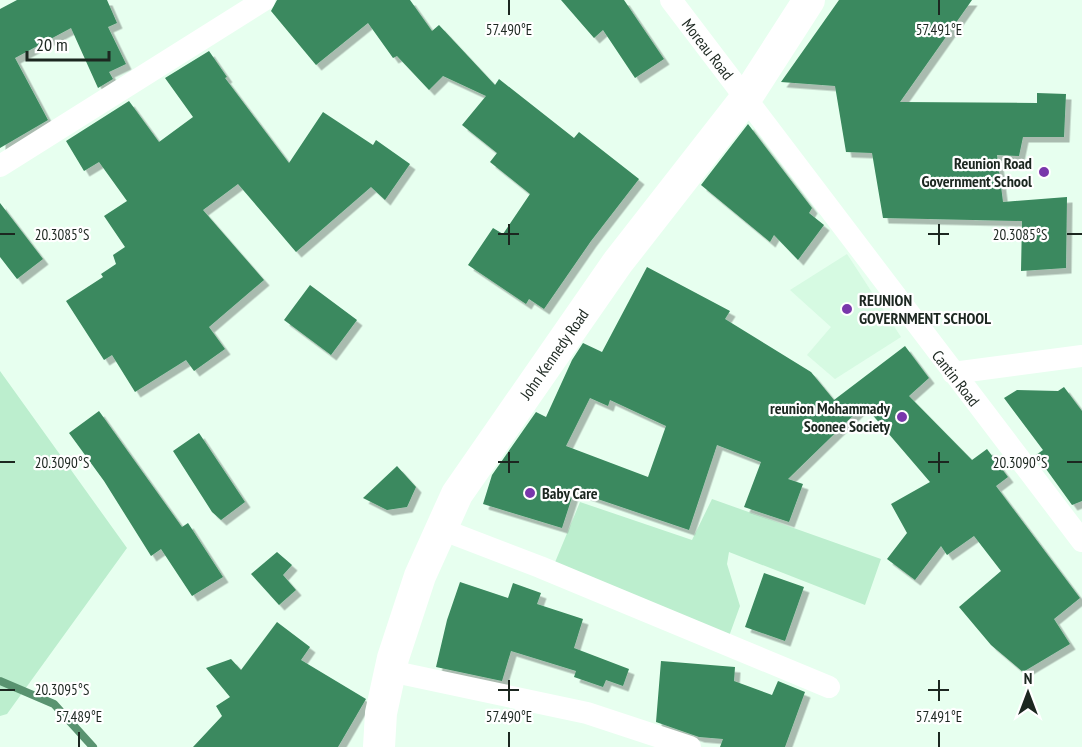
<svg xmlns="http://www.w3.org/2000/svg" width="1082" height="747" font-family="'PT Sans Narrow',sans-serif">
<defs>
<filter id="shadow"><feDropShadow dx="5.5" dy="5.5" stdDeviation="0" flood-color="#0004"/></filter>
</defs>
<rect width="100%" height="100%" fill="#e7ffef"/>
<path fill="#d6fae2" d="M 847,254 L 901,337 L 835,379 L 807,355 L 831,327 L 790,290 Z"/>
<path fill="#bceece" d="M 0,371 L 127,548 L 7,714 L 0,716 Z
M 712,499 L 881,559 L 865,605 L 729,552 L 727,564 L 740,606 L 728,639 L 551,572 L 580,502 L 692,540 Z"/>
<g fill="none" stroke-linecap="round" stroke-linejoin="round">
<path stroke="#599370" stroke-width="8" d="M 0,681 L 54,704 L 93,747"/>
</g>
<path fill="#3a895e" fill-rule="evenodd" filter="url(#shadow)" d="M 17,0 L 107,0 L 117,23 L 108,27 L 126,64 L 109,72 L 113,79 L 98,88 L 71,28 L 15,58 L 48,120 L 0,148 L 0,9 Z
M 277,0 L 410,0 L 432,31 L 439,25 L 495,85 L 499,79 L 574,138 L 579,132 L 639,179 L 591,241 L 544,309 L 529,299 L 526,304 L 468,265 L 493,228 L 503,234 L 530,194 L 490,162 L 497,153 L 462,125 L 486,96 L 443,76 L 429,90 L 397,56 L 393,58 L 368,23 L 316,65 L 271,11 Z
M 561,0 L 624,0 L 664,59 L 635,78 L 603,30 L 594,38 Z
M 839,0 L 972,0 L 900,102 L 1037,103 L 1037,93 L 1066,94 L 1064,137 L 1023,137 L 1019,156 L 997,155 L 1003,202 L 1067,197 L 1066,268 L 1021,271 L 1022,221 L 883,218 L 872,153 L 846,152 L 835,86 L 781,82 Z
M 209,51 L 227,77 L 225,78 L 289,163 L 323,112 L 373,145 L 376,140 L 410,164 L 385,200 L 371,187 L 296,252 L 238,184 L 203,210 L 264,280 L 209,327 L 225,349 L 194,371 L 186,360 L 135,392 L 112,355 L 104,360 L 66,301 L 103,277 L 101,274 L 116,264 L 113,255 L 125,247 L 104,216 L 127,201 L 99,162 L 84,171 L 66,141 L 129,101 L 159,142 L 193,117 L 165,78 Z
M 748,124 L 812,208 L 809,213 L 824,225 L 798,260 L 774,235 L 770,242 L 701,185 Z
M 0,203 L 43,259 L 17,279 L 0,257 Z
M 647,267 L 730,311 L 725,319 L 811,372 L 834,400 L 905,346 L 929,378 L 909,396 L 972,460 L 987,449 L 1008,477 L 996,486 L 1080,598 L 1054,619 L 1070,644 L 1023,672 L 991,645 L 959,607 L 1001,571 L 974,536 L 947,555 L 941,546 L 915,580 L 887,559 L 907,533 L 891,504 L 930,482 L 864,405 L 788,479 L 803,484 L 789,522 L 744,507 L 761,462 L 717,445 L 689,530 L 574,491 L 562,528 L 483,504 L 492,475 L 536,412 L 546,417 L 572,360 L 583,343 L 602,352 ZM 590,398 L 608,406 L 610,400 L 666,426 L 648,477 L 566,446 Z
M 310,285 L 357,320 L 331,355 L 284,320 Z
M 1064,387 L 1082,411 L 1082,501 L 1072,505 L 1036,455 L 1043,450 L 1004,398 L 1017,390 L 1058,391 Z
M 99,411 L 182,527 L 188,523 L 223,577 L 192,596 L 161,549 L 151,556 L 104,481 L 69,433 Z
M 199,433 L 245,502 L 221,520 L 212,512 L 173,451 Z
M 397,466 L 416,487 L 407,507 L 387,510 L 363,498 Z
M 277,552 L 292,565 L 283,575 L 296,590 L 279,605 L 251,574 Z
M 764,573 L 804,587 L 785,641 L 745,627 Z
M 460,582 L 508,598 L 513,583 L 541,593 L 537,604 L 583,619 L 574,648 L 629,669 L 623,686 L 606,680 L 603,687 L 574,677 L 576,671 L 511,651 L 502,681 L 436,667 L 447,620 Z
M 277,622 L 310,647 L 301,660 L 366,699 L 338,747 L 193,747 L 222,716 L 216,706 L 230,697 L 206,668 L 231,659 L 241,670 Z
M 661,661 L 735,667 L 734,681 L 772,695 L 778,681 L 805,692 L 785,747 L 720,747 L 723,739 L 699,737 L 656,722 Z"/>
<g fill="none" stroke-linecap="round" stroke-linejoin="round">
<path stroke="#fff" stroke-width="22" d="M 671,0 L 1082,541
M 0,166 L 264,0
M 953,373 L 1082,356
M 441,529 L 540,567 L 829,687
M 390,671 L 587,713 L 690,747"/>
<path stroke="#fff" stroke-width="32" d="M 379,747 L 381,713 L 393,658 L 420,576 L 457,494 L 618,262 L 746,98 L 809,0"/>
</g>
<path fill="none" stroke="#1c2720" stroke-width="2" d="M 509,0 L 509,15M 939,0 L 939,15M 509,224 L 509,245M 939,224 L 939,245M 0,234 L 15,234M 498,234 L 519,234M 928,234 L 949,234M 1067,234 L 1082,234M 509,452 L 509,473M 939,452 L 939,473M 0,462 L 15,462M 498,462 L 519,462M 928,462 L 949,462M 1067,462 L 1082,462M 509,680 L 509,701M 939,680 L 939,701M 0,690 L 15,690M 498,690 L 519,690M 928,690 L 949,690M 79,732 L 79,747M 509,732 L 509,747M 939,732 L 939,747"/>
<g fill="#7937ab" stroke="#fff" stroke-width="2">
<circle cx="1044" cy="172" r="6"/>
<circle cx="847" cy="309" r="6"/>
<circle cx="902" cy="417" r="6"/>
<circle cx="530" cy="493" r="6"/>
</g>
<g text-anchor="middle" stroke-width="4.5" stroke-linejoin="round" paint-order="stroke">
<g font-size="16" fill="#1c2720" stroke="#fff">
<text transform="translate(708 49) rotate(52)" y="6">Moreau Road</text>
<text transform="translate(554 354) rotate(-55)" y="6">John Kennedy Road</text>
<text transform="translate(956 378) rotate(52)" y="6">Cantin Road</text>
</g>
<g font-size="16" font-weight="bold" fill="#1c2720" stroke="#fff" text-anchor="end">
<text x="1032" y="169">Reunion Road<tspan x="1032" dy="18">Government School</tspan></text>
<text x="859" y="306" text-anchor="start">REUNION<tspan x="859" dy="18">GOVERNMENT SCHOOL</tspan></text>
<text x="890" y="414">reunion Mohammady<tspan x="890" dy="18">Soonee Society</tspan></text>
<text x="542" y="499" text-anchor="start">Baby Care</text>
</g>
</g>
<g font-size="15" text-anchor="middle" fill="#1c2720" stroke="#fff" stroke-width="4.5" stroke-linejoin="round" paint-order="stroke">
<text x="509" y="35">57.490°E</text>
<text x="939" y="35">57.491°E</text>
<text x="62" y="240">20.3085°S</text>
<text x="1020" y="240">20.3085°S</text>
<text x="62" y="468">20.3090°S</text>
<text x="1020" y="468">20.3090°S</text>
<text x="62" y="695">20.3095°S</text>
<text x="79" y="722">57.489°E</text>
<text x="509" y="722">57.490°E</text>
<text x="939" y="722">57.491°E</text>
</g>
<g transform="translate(1028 693)" stroke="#ffffff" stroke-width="4.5" paint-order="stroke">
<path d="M0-4.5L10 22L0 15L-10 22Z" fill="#1c2720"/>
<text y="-9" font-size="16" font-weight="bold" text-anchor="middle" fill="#1c2720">N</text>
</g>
<path d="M27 51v9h82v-9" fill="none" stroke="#1c2720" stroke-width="3"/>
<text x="36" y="51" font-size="18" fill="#1c2720" stroke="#ffffff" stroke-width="4.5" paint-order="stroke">20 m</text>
</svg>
